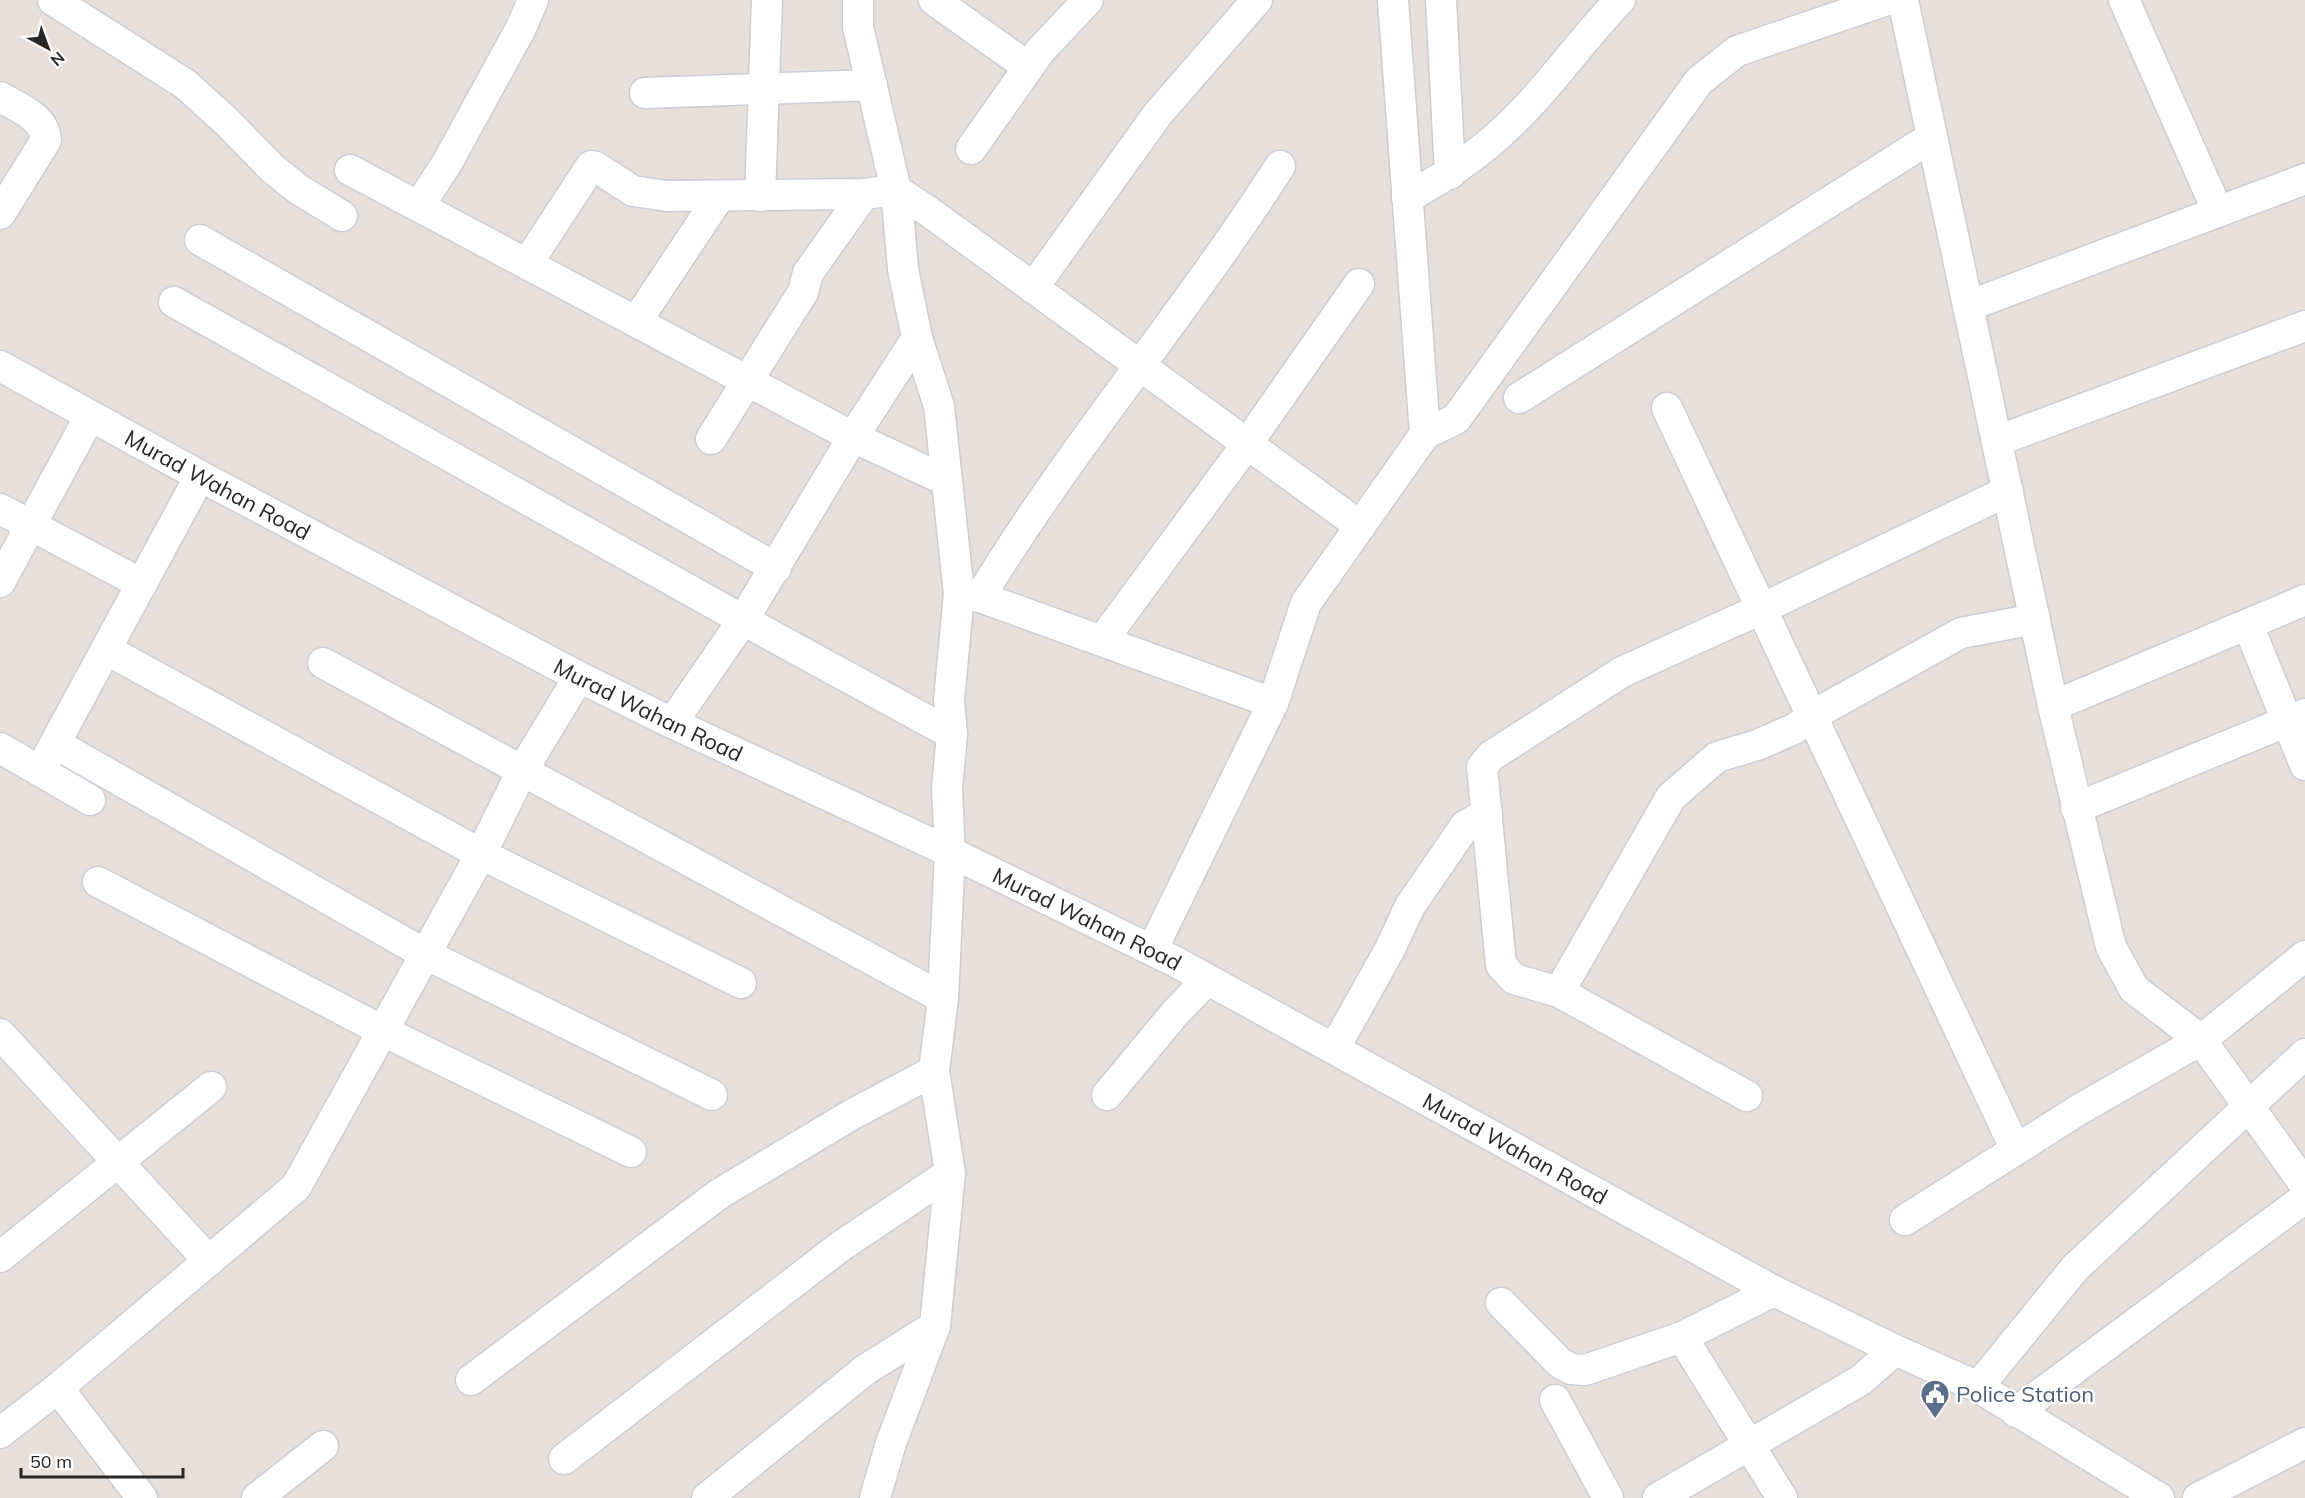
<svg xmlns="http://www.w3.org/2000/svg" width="2305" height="1498" font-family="Mulish,sans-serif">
<rect width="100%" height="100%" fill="#e8dfd9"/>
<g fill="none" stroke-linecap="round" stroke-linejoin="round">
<g stroke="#c8cdd7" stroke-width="33">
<g id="minor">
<path d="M 53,0 L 185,84 L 226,121 L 272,168 L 298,189 L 342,216"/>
<path d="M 858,0 L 858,27 L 896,190 L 903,269 L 917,338 L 939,406 L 959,594 L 949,700 L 952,734 L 947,789 L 950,852 L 943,998 L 934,1071 L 950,1173 L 935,1326 L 891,1443 L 875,1498"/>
<path d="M 934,0 L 1028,67"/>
<path d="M 1393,0 L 1425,434"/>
<path d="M 1441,0 L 1450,174"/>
<path d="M 1903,0 L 2053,706 L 2111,947 L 2134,989 L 2201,1040 L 2305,1185"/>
<path d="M 2124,0 L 2218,212"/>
<path d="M 645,93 L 872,85"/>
<path d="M 0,97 C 17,107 45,117 46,140 L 0,214"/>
<path d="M 971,149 L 1040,51 L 1088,0"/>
<path d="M 350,170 L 853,437 L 947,481"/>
<path d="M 760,196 L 767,0"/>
<path d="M 1407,198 C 1442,178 1475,158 1504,130 C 1547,91 1580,41 1620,0"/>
<path d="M 419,206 L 447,163 L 521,28 L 533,0"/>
<path d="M 200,240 L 776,568"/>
<path d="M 527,264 L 591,166 L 596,167 L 633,191 L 667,196 L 864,194 L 896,190 L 928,211 L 1360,526"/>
<path d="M 1033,288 L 1157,115 L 1257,0"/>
<path d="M 174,302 L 743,620 L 952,734"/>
<path d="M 1968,306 L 2305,179"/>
<path d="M 636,322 L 719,197"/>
<path id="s1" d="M 0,366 L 200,476 L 579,677 L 672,723 L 950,852 L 1174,961 L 1774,1291 L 1895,1350 L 1978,1387 L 2159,1498"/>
<path d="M 1519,398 L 1932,137"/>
<path d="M 1667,408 L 2016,1150"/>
<path d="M 711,439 L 803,292 L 808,273 L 864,194"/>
<path d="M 1997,441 L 2305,326"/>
<path d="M 0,509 L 142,584"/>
<path d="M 0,582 L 90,416"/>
<path d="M 959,594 L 980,597 L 1273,703"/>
<path d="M 980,597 C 1071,447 1186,313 1280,166"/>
<path d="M 2248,625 L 2305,765"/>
<path d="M 1102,641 L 1247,444 L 1359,284"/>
<path d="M 107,650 L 481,854 L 741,983"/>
<path d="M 323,663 L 943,998"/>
<path d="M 2053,706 L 2305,600"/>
<path d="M 672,723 L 743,620 L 853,437 L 917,338"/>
<path d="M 56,744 L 425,954 L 712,1095"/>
<path d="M 0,748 L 90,800"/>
<path d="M 40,771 L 200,476"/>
<path d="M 2076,808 L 2305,714"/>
<path d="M 98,882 L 383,1031 L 631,1152"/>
<path d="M 1152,950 L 1273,703 L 1306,603 L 1425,434 L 1456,419 L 1699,81 L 1737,51 L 1887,0"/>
<path d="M 1559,992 L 1671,797 L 1717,757 L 1757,745 L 1794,729 L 1824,709 L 1961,633 L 2035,619"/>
<path d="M 0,1034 L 209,1261"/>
<path d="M 1334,1049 L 1390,949 L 1410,906 L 1465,826 L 1487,813"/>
<path d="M 1107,1095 L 1176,1012 L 1207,980"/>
<path d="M 1747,1096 L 1559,992 L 1514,979 L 1501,965 L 1482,767 L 1491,756 L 1622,672 L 1761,609 L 2008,491"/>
<path d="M 1905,1220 L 2080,1109 L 2201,1040 L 2305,956"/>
<path d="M 0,1257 L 211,1087"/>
<path d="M 1501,1303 L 1560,1363 L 1571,1369 L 1585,1370 L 1682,1337 L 1774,1291"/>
<path d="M 1682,1337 L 1782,1498"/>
<path d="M 471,1380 L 719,1194 L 851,1115 L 934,1071"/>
<path d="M 1978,1387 L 2075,1268 L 2305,1054"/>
<path d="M 58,1388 L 142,1498"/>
<path d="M 1555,1400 L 1608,1498"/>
<path d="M 2016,1412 L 2305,1198"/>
<path d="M 0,1433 L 58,1388 L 296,1187 L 481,854 L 522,771 L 579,677"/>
<path d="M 564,1459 L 841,1246 L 950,1173"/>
<path d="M 257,1498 L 323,1446"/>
<path d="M 707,1498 L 865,1370 L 935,1326"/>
<path d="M 1658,1498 L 1861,1380 L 1895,1350"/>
<path d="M 2198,1498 L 2305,1443"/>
</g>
</g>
<use href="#minor" stroke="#fff" stroke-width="30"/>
</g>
<defs>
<g id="civic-pin" transform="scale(1.5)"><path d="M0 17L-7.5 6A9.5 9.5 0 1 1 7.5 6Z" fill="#5c6f8a" stroke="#fff"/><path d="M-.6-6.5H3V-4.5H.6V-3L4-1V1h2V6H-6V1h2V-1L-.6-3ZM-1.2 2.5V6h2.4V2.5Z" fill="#fff"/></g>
</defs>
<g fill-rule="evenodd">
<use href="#civic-pin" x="1935" y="1394"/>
</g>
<g text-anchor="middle" stroke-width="5" stroke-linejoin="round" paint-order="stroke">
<g font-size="22" fill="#272727" stroke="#fff">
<text dy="8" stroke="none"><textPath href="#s1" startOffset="248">Murad Wahan Road</textPath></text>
<text dy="8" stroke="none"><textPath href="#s1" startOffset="734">Murad Wahan Road</textPath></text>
<text dy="8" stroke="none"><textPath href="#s1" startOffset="1220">Murad Wahan Road</textPath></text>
<text dy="8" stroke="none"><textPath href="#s1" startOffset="1706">Murad Wahan Road</textPath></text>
</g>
<g font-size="22" fill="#4e5e75" stroke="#fff" text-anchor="start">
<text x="1956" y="1402">Police Station</text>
</g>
</g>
<g transform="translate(48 48) rotate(139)" stroke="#ffffff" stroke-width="4.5" paint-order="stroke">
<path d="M0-4.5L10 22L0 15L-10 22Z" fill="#272727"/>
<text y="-9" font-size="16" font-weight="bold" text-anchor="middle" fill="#272727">N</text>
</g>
<path d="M21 1468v9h162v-9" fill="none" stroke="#272727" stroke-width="3"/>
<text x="30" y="1468" font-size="18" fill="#272727" stroke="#ffffff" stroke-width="4.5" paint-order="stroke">50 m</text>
</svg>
